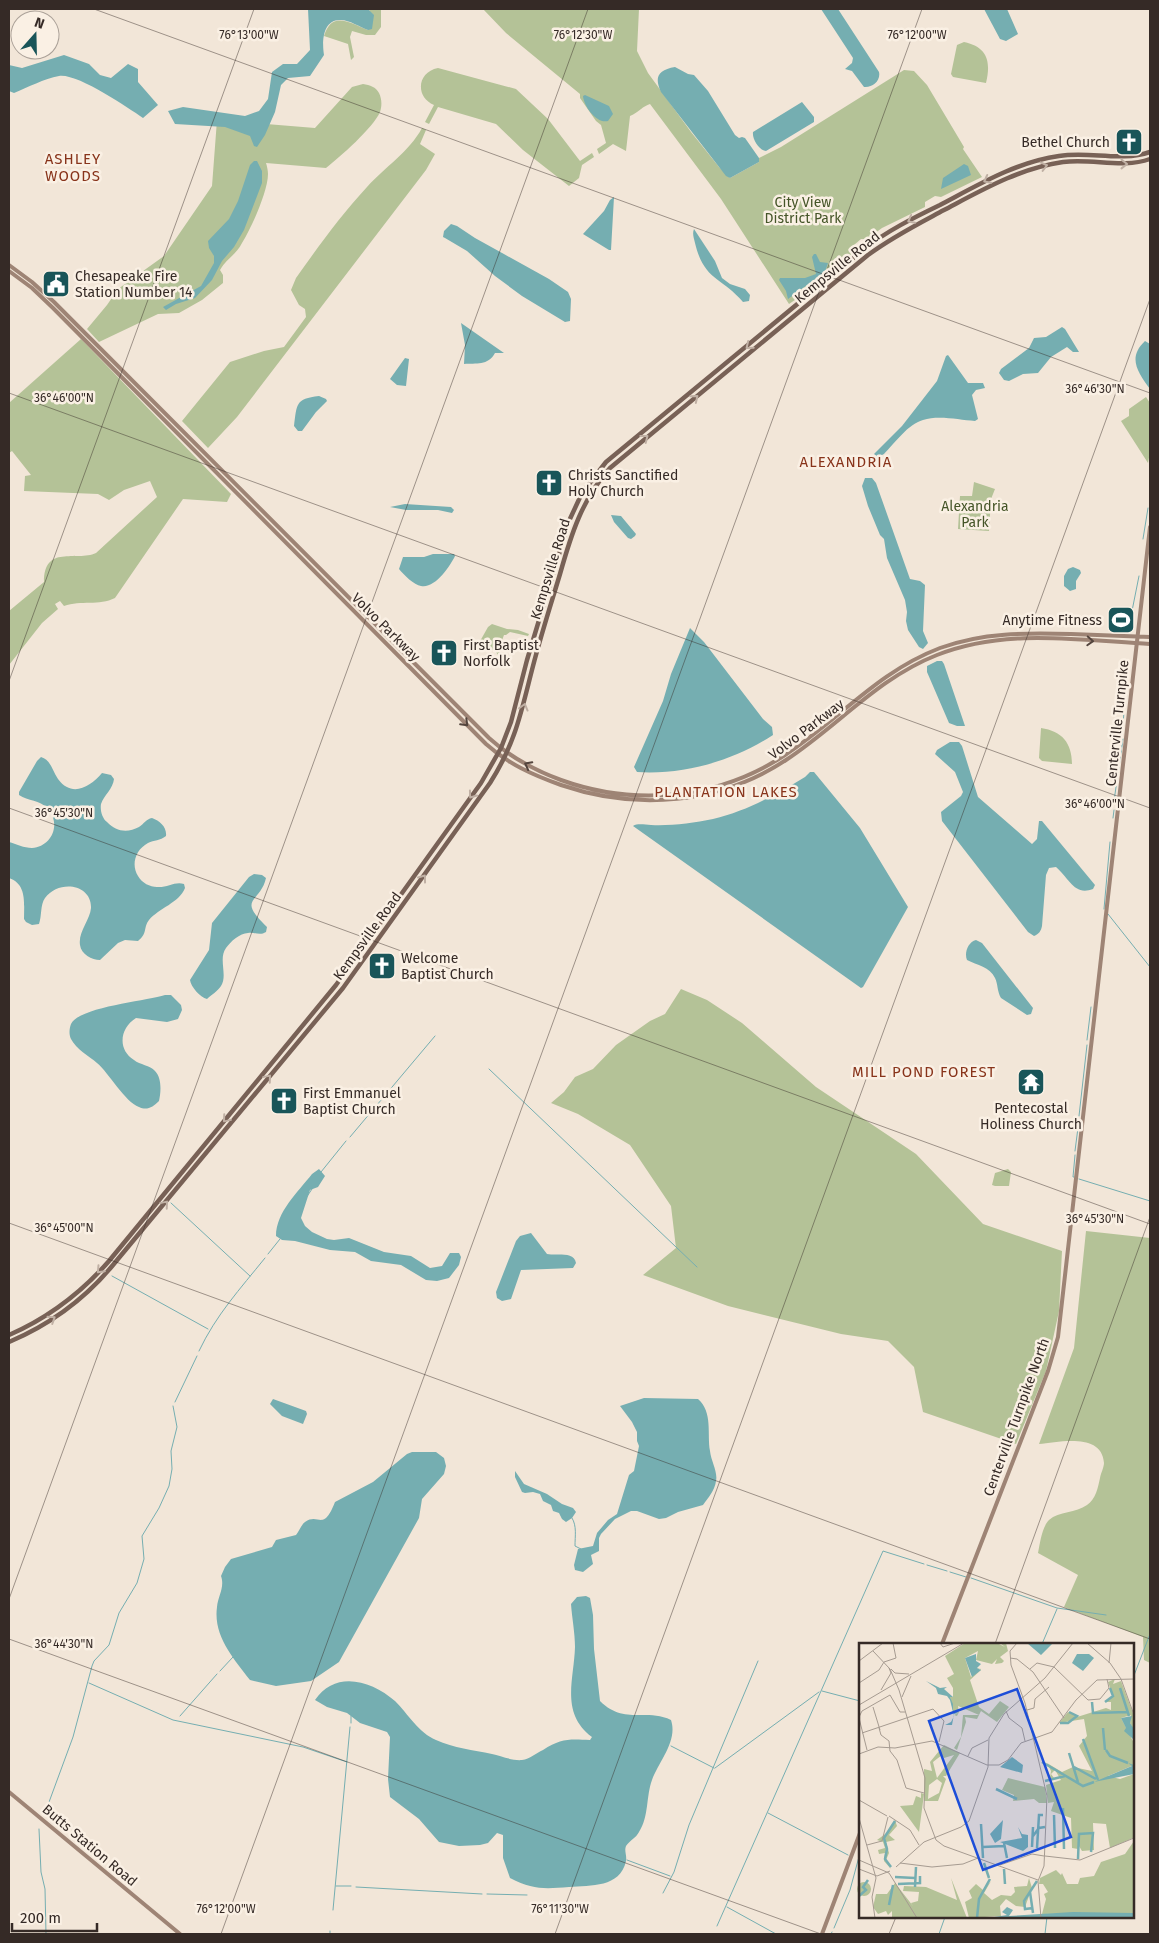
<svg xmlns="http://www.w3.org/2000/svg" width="1159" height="1943" font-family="'Fira Sans',sans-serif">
<rect width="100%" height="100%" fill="#f2e6d8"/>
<path fill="#b4c297" d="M 368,9 L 381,9 L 381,27 L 375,35 L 366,35 L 352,31 L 350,37 L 354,57 L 351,60 L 348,44 L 324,36 C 332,10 350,23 368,30 L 370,11 Z
M 483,9 L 639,9 L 637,51 L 648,73 L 691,132 L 719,167 L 730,178 L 759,162 L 759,158 L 781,147 L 904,70 L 914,71 L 927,85 L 964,147 L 963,149 L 982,177 L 941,197 L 935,196 L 925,202 L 925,207 L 882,228 L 867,239 L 861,239 L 854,245 L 855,251 L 805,293 L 789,304 L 721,199 L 650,104 C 643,106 639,112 630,116 L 626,151 L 613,144 L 599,154 L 597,149 L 606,143 L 601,125 L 596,121 L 580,98 L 580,94 L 506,33 Z
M 964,42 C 988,47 991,62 986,83 L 953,77 L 951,74 L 957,45 Z
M 438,68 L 516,89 L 548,119 L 580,161 L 592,153 L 594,157 L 582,165 L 579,178 L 569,186 L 523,150 L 496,124 L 438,107 L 429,124 L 425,122 L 434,105 C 415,97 417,72 438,68 Z
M 363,84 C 370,85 376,87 379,93 C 382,99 382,106 380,112 C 373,128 340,157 326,168 L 266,163 C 267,166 268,171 268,174 C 268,191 251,229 242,243 C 236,255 227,258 220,270 L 223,275 L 223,283 L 202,300 L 179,313 L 158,314 L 99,342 L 87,329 L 107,305 L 118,289 L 164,256 L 212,186 L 217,120 L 315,128 L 352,87 Z
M 422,128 L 426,130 L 420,144 L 435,154 L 426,170 L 237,417 L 208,448 L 182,421 L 230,362 L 264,351 L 284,347 L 306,317 L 305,309 L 299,305 L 291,290 L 296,278 C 318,247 341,215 367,187 C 385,167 409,152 422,128 Z
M 81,339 L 231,494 L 227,502 L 183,499 L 115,598 C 99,606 81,600 64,606 L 60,601 L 55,604 L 58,609 L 42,623 L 9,665 L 9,611 L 44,582 C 44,544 76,562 96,553 L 157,497 L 150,481 L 124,490 L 109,500 L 98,494 L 24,491 L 25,476 L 31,475 L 12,451 L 9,453 L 9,403 Z
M 1146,397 L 1150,403 L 1150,452 L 1148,463 L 1121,421 L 1129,416 L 1129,409 Z
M 974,482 L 995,489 L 991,499 L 989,531 L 958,529 L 960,496 L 972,496 Z
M 492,624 L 507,629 L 518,630 L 529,634 L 528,636 L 510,632 L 506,635 L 504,635 L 498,651 L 501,654 L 499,657 L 495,650 L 490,650 L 479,643 L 488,627 Z
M 1041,728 C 1062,731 1072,743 1072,764 L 1042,761 L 1039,758 Z
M 681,989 L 707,1000 L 742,1023 L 816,1087 L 916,1154 L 983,1224 L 1062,1251 L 1059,1311 L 1046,1371 L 1016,1444 L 923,1412 L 914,1367 L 888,1341 L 841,1334 L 728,1306 L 643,1275 L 676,1248 L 671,1206 L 630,1145 L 578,1114 L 551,1103 L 564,1092 L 575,1077 L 593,1069 L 616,1045 L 650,1021 L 665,1014 Z
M 1008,1169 L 1011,1172 L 1009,1186 L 995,1186 L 992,1185 L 995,1173 Z
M 1086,1231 L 1150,1238 L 1150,1663 L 1144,1660 L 1143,1637 L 1064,1607 L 1078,1575 L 1038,1553 C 1040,1543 1042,1527 1049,1520 C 1059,1511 1076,1513 1087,1505 C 1096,1499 1098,1487 1100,1478 C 1101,1473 1104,1467 1104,1463 C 1102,1432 1059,1442 1039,1444 L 1074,1348 Z"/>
<path fill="#75aeb1" d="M 308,9 L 368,9 L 374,15 L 372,29 L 368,30 C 360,27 349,20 341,20 C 322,19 322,43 324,55 L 310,76 L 288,78 L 281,85 L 275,112 L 265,135 L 257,147 L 254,146 L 250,136 L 225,127 L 175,124 L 168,111 L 183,107 L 245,116 L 259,111 L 268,99 L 272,72 L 283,64 L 297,64 L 310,50 Z
M 821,9 L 838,9 L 879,72 C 881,81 872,88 864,87 L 852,71 L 845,69 L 852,63 L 853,58 Z
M 984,9 L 1007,9 L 1018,34 L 1006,41 L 1000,39 Z
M 64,55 L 89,64 L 100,75 L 111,78 L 128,64 L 138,69 L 138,82 L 158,105 L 143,118 C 127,107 77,73 59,76 C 44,79 28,87 14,93 L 9,91 L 9,65 L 22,68 Z
M 675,67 L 688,74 L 694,75 L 708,91 L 735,135 L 739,138 L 742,137 L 745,138 L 759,158 L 759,162 L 730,178 L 726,176 L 661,92 C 654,77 658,70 675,67 Z
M 585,95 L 609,106 L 613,114 L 608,121 C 597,124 584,107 583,96 Z
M 802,102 L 814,117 L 814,122 L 766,151 C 759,150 752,139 753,132 Z
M 254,161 L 257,161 L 262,171 L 262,183 L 244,230 L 234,247 L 222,261 L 212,280 L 195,298 L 176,304 L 166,310 L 163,307 L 201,286 L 214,263 L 214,256 L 209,248 L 208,241 L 229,219 L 238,201 L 250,165 Z
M 964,164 L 968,166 L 971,175 L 941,189 L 943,178 Z
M 614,197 L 611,250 L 609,250 L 583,234 L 604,211 L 610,200 Z
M 451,224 L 457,226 L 475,238 L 549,279 L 568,292 L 571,299 L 570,321 L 565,322 L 522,296 L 495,276 L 467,251 L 445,238 L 443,237 L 444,231 Z
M 694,229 L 715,261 L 722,278 L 730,284 L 745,289 L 750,295 L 749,301 L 743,302 C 722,277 704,281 695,243 C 694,238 692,234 694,229 Z
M 814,254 L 816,254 L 820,262 L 828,263 L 825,272 L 788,299 L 786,291 L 779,280 L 780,278 L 805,278 L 816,274 L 812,257 Z
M 461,323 L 504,353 L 495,353 C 488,366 476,363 464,364 L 465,345 Z
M 1062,327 L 1065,329 L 1079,352 L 1073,352 L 1067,347 L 1051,357 L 1038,373 L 1023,374 L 1009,381 L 1004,380 L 999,373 L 1001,369 L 1029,348 L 1034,338 L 1046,337 Z
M 1145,341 L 1150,344 L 1150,389 C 1138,372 1127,358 1145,341 Z
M 948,355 L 968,383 L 983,383 L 985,388 L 976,390 L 972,395 L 978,419 L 975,421 C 959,420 939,415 923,420 C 908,424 895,443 884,454 L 878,457 L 874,454 L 902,426 L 937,381 L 946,356 Z
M 405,358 L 409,359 L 406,386 L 397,385 L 390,379 Z
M 319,396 L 326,399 L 327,401 L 316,412 L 302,431 L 298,431 L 294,426 C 297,404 295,399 319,396 Z
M 865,478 L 872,478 L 876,483 L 910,579 L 920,581 L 925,585 L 923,631 L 928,643 L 923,649 L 919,647 L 908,630 L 906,621 L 907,612 L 905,600 L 887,558 L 884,539 L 880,535 L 868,506 L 862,486 Z
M 405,504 L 451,507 L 454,510 L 452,513 L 438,510 L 406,510 L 390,507 Z
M 611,515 L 621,516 L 636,534 L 635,536 L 631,539 L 628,538 L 614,522 Z
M 433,554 L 454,554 L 455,556 C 450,566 435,589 421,586 C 414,585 404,575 399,569 L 403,557 L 424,557 Z
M 1073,567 L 1080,570 L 1081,573 L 1076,581 L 1076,589 L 1070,591 L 1064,586 L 1064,576 L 1068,569 Z
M 690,628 L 704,642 L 763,719 L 772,727 L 773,735 C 733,761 684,775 637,772 L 634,767 L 663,701 L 671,674 Z
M 937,661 L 942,661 L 944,664 L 965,726 L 957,726 L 949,723 L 927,672 L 927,666 Z
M 950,742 L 959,742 L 962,746 L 978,797 L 1032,844 L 1037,839 L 1039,821 L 1042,821 L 1095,885 L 1093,889 C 1074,896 1070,879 1056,867 L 1049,868 L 1046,875 L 1042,926 C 1041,931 1039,934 1034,936 L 1028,932 L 942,821 L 941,812 L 961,796 L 963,792 L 955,772 L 935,754 L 937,750 Z
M 41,757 C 51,760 52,770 58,779 C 72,798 90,787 102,773 L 111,775 L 114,779 C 113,789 104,795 101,804 C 100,810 102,818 107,822 C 116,832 128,833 139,827 C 144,824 146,819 152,818 C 160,821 167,827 166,836 C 160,841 154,840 148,843 C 135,850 131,865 138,876 C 142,883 150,887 157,887 C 167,888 175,881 184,884 L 185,888 C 179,903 159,908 149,920 C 143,928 148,933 138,941 L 125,940 L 118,943 L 100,960 C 92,960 81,954 80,945 C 78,932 90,920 91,908 C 92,884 59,879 45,898 C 40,905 42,916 39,924 L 32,925 L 26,922 L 24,919 C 24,903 27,884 9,878 L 9,842 C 16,844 24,848 32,848 C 52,847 62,823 47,808 C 40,800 28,801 19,795 L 19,792 L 37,761 Z
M 810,772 L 814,772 L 860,828 L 908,907 L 863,987 L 861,988 L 633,826 C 638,823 645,825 651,825 C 671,826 693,823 713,819 C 747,811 775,795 805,777 Z
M 254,874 L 262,875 L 266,878 C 260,904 236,897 267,927 L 266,932 C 260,936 255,932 248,933 C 240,933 230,942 226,948 C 218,959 228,975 221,986 C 218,991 211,995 207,999 C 200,997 191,987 190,980 L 209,950 L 212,923 L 249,877 Z
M 976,940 L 982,943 L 1033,1008 L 1031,1014 L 1027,1015 L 1001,998 C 997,991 998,984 995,978 C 990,967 977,965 967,960 C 964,953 968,942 976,940 Z
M 165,995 L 171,995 L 181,1005 L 182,1010 L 178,1019 L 167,1022 L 136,1018 C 120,1028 117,1049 134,1060 C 140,1065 150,1065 155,1071 C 162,1078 161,1092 159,1101 C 153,1107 147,1111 139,1107 C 125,1102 109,1073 97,1063 C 89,1056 76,1049 71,1039 C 69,1035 69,1029 71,1024 C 79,1007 146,1001 165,995 Z
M 319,1169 L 325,1176 L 318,1187 L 310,1190 L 301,1218 L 305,1226 L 312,1232 L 327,1239 L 334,1240 L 349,1238 L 384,1252 L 411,1256 L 430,1268 L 442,1266 L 450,1253 L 459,1253 L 461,1257 L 459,1265 L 449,1278 L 437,1281 L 426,1280 L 401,1265 L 371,1261 L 355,1252 L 330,1250 L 295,1241 L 282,1240 L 276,1236 C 276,1212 298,1192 312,1174 Z
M 531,1233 L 547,1254 C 557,1256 574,1251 576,1263 L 573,1268 L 521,1270 L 511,1299 L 502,1301 L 497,1298 L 496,1292 L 516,1241 L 520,1236 Z
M 644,1398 L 698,1399 C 713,1412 707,1434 710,1451 C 711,1461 718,1472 716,1481 C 715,1490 708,1498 703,1505 L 678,1512 L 666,1518 L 659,1519 L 637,1511 L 631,1511 L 615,1519 L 601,1534 L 599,1538 L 599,1551 L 591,1555 L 593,1564 L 583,1572 L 575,1570 L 574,1565 L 578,1549 L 593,1546 L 597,1533 L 608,1520 L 617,1514 L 629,1475 L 634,1471 L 639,1446 L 637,1441 L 637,1432 L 632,1422 L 620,1406 Z
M 273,1399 L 306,1411 L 307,1414 L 303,1424 L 282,1416 L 270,1404 Z
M 412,1452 L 436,1452 L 444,1458 L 446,1466 L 444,1474 L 422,1499 L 419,1518 L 339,1662 L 311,1681 L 276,1686 L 250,1680 C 234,1659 213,1636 217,1607 C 218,1596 225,1587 221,1576 L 225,1567 L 231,1559 L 272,1547 L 276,1540 L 296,1535 C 299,1531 302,1524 305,1522 C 319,1512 323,1533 335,1502 L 373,1482 L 407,1454 Z
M 515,1471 L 524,1484 L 547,1494 L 562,1504 L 573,1508 L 576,1512 L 572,1518 L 566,1522 L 562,1519 L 559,1513 L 553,1511 L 551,1505 L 543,1501 L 540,1494 L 533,1492 L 525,1493 L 522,1492 L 515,1477 Z
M 586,1596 L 590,1598 L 593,1615 L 594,1649 L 600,1701 C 624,1725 646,1708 671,1720 C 678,1741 659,1761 652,1780 C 646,1796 649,1817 639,1832 C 636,1838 630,1840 626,1846 C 624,1851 627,1855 626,1861 C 620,1888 591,1885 569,1887 C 545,1889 533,1890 510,1878 L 503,1858 L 503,1835 L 497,1833 L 488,1843 L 480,1845 L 459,1846 L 439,1842 L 419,1819 L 390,1797 L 388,1779 L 390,1737 L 387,1732 L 360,1723 L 347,1713 L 327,1707 L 315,1700 C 335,1670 371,1680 395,1701 C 408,1714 419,1733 436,1740 C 454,1748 473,1750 492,1754 C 501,1756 513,1761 522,1760 C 530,1759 536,1753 543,1750 C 561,1738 570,1739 590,1740 L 592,1737 C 560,1713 574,1680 575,1647 C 575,1633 572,1618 571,1604 L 577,1597 Z"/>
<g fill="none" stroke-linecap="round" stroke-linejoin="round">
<path stroke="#75aeb1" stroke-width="1" d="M 1143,539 L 1148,508
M 1131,616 L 1139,576
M 1123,725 L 1127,671
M 1114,801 L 1123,739
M 1113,818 L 1114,810
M 1104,909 L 1110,842
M 1108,914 L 1150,967
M 1087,1040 L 1091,1007
M 489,1069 L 697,1267
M 1079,1116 L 1087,1045
M 350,1137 L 435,1036
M 1075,1151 L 1079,1120
M 321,1172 L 346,1141
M 1074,1177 L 1073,1177 L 1075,1155
M 1079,1179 L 1150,1201
M 306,1198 L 312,1189
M 171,1203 L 250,1276
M 268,1254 L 280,1239
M 112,1276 L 208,1329
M 199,1351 C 216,1315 240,1289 265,1258
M 175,1402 L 197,1356
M 572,1518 C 577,1526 575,1536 575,1546 L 581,1549
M 927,1565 L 947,1571
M 950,1572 L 966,1577
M 971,1578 L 1057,1608 L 1106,1615
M 1042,1644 L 1057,1609
M 220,1671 L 233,1657
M 1133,1678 L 1150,1634
M 89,1683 L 173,1720 L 303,1747 L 347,1762
M 822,1691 L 860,1701
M 180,1716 L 217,1674
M 351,1723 L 351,1716
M 671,1746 L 714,1768
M 715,1768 L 819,1692
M 45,1813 L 73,1737 L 92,1666 L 94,1661 L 109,1645 L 119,1613 L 137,1583 L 144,1559 L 142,1536 L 159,1508 L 169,1486 L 172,1469 L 171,1451 L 177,1427 L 173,1406
M 768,1813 L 848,1855
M 39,1829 L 41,1872 L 45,1889 L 46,1934
M 627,1860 L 670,1876
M 336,1886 L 351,1886
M 356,1887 L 482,1894
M 663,1893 L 674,1872 L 689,1825 L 758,1661
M 487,1894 L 527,1895
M 727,1907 L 776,1934
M 333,1910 L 350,1727
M 717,1926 L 883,1551 L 924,1564
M 834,1928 L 850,1890 L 860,1853
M 330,1934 L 330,1931
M 831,1934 L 832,1932
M 939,1934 L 945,1917
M 1045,1934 L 1047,1917"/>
<path stroke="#9e8475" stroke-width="4" d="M 9,265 L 32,282 L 54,302 L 489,738 C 510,757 534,770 561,780 C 636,807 718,799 785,755 C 840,719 877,672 940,648 C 983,632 1026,633 1071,634 C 1097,635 1124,636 1150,637
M 9,271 L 32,288 L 53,308 L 486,744 C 508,764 533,775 561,785 C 637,811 719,804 786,760 C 838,726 878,678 937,655 C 1005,628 1079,640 1150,644
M 942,1644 L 1048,1371 L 1058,1337 L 1150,527
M 9,1792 L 180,1934
M 822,1934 L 860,1833"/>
<path stroke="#786156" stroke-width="4.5" d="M 9,1335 C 48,1318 81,1293 109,1261 L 336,985 L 481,783 L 501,748 L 511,722 L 527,660 L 569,521 L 582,493 L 606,462 L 864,249 C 887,231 913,218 940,205 C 978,185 1016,162 1059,156 C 1090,151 1120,162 1150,152
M 9,1342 C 49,1325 85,1299 113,1265 L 343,988 L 490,783 C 516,742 521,712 533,666 C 541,635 551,604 560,574 C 571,535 582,499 610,468 L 868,255 C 892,237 918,224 944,210 C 982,190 1020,168 1063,162 C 1093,158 1122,169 1150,159"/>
</g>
<defs><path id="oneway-chevron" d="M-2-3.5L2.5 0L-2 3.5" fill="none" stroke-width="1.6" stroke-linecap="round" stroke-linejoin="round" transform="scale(1.25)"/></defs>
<g stroke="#c0b0a4">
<use href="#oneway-chevron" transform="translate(1124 164)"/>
<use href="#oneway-chevron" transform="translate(1044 166) rotate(-14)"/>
<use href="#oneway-chevron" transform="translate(987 180) rotate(153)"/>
<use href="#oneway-chevron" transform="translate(911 220) rotate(152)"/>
<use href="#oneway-chevron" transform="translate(749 346) rotate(141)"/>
<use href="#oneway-chevron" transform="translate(695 398) rotate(-39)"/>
<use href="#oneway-chevron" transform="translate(645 438) rotate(-38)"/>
<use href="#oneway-chevron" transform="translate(524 707) rotate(-75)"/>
<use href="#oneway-chevron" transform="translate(472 795) rotate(126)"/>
<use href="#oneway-chevron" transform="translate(423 878) rotate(-54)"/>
<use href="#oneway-chevron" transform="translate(268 1078) rotate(-50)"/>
<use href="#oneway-chevron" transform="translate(226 1119) rotate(130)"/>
<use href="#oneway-chevron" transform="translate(165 1204) rotate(-50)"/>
<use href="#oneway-chevron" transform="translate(100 1270) rotate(133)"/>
<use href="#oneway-chevron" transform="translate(52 1319) rotate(-33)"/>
</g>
<g stroke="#54453e">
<use href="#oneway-chevron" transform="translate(1090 641) rotate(3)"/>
<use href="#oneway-chevron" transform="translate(465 723) rotate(45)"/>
<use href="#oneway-chevron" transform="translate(528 765) rotate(-152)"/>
</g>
<path fill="none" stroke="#352a26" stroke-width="1" stroke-opacity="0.45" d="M 94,9 L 1150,393M 9,393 L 1150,808M 9,681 L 254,9M 9,808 L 1150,1224M 9,1223 L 1150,1639M 9,1599 L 588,9M 9,1639 L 821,1934M 995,1644 L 1150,1217M 221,1934 L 922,9M 555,1934 L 1150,299M 889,1934 L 896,1917"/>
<defs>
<g id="church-square" transform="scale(1.4375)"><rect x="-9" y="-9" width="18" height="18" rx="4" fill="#195559" stroke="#faf0e4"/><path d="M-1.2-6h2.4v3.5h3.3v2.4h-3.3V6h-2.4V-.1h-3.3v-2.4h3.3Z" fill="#fff"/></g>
<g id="civic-square" transform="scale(1.4375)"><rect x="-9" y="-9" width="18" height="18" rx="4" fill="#195559" stroke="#faf0e4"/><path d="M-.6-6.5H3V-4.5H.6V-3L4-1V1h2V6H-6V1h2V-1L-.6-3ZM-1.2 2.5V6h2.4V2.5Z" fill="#fff"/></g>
<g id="stadium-square" transform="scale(1.4375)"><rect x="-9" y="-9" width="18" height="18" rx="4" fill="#195559" stroke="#faf0e4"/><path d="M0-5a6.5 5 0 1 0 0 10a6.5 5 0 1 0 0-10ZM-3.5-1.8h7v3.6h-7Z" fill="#fff"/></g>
<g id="temple-square" transform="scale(1.4375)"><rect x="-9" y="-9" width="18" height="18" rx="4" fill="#195559" stroke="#faf0e4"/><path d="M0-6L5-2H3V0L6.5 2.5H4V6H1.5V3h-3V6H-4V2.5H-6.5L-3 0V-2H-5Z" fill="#fff"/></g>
</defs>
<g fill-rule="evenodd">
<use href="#church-square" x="1129" y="142"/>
<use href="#civic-square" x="56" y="284"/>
<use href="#church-square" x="549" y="483"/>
<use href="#stadium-square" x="1121" y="620"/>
<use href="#church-square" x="444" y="653"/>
<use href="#church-square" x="382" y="966"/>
<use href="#temple-square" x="1031" y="1082"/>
<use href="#church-square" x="284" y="1101"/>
</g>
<g text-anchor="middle" stroke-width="5" stroke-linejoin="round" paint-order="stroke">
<g font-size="14" fill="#352a26" stroke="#faf0e4" text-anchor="start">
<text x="1110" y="147" text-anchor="end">Bethel Church</text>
<text x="75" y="281">Chesapeake Fire<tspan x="75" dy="16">Station Number 14</tspan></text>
<text x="568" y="480">Christs Sanctified<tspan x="568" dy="16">Holy Church</tspan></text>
<text x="1102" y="625" text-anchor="end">Anytime Fitness</text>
<text x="463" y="650">First Baptist<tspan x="463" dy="16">Norfolk</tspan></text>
<text x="401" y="963">Welcome<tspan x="401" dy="16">Baptist Church</tspan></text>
<text x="303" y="1098">First Emmanuel<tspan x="303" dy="16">Baptist Church</tspan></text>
<text x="1031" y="1113" text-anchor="middle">Pentecostal<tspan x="1031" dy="16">Holiness Church</tspan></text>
</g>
<g font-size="14" fill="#455528" stroke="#faf0e4">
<text x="803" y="207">City View<tspan x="803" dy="16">District Park</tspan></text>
<text x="975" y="511">Alexandria<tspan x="975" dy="16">Park</tspan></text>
</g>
<g font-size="14" fill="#352a26" stroke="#faf0e4">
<text transform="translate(837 267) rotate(-39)" y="5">Kempsville Road</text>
<text transform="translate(550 569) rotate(-73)" y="5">Kempsville Road</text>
<text transform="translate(386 627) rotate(45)" y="5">Volvo Parkway</text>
<text transform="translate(1117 723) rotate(-84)" y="5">Centerville Turnpike</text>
<text transform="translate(806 729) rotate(-37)" y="5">Volvo Parkway</text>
<text transform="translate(367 936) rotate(-54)" y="5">Kempsville Road</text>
<text transform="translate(1016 1417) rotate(-70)" y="5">Centerville Turnpike North</text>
<text transform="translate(90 1845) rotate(40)" y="5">Butts Station Road</text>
</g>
<g font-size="15" letter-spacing="1" fill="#88341b" stroke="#faf0e4">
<text x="73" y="164">ASHLEY<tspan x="73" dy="17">WOODS</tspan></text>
<text x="846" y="467">ALEXANDRIA</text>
<text x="726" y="797">PLANTATION LAKES</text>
<text x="924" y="1077">MILL POND FOREST</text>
</g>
</g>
<g transform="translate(859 1643)">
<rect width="275" height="275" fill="#f2e6d8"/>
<path d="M 106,0 L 138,0 L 146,4 L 141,0 L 147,0 L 149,8 L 141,14 L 145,18 L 143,20 L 136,21 L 138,16 L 133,21 L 117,17 L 119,8 L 106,15 L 112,34 L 122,26 L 118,25 L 120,25 L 122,27 L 111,37 L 120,64 L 130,71 L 141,58 L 150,64 L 138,79 L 122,68 L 118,76 L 106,74 L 107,79 L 98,107 L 95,105 L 102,94 L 104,72 L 120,72 L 99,63 L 100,69 L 98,73 L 95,72 L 99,70 L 94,68 L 91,54 L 94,54 L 94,45 L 88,35 L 95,31 L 86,13 ZM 256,36 L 254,41 L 262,38 L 275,73 L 275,88 L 271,80 L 272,72 L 262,75 L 275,100 L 275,122 L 249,133 L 261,136 L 275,131 L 275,270 L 183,271 L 187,256 L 185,251 L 189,249 L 184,241 L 180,241 L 181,235 L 197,227 L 202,232 L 203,230 L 208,241 L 219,241 L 221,235 L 235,233 L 242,219 L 266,211 L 275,198 L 274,195 L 251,205 L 247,181 L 234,180 L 235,207 L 223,208 L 220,203 L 219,206 L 213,205 L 212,175 L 192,168 L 195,159 L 189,160 L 187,142 L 202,137 L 196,127 L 192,131 L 195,135 L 191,135 L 192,128 L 188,120 L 203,129 L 214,124 L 233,128 L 220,103 L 228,93 L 225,76 L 200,80 L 209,69 L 218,74 L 247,65 L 252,67 L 252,59 L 246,59 L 254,53 L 249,39 ZM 85,102 L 101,110 L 87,133 L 84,133 L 87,136 L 79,158 L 65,158 L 65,126 L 73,128 L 71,119 ZM 83,112 L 85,115 L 95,112 L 78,135 L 74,119 ZM 78,136 L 83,140 L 80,150 L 69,156 L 70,142 ZM 149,135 L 186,144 L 188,160 L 180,160 L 175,156 L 154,158 L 155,152 L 143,147 ZM 62,150 L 65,151 L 60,189 L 41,163 L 54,162 L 57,153 L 62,155 ZM 36,177 L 38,183 L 30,192 L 36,197 L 27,199 L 30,210 L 27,217 L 32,226 L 25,218 L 26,210 L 20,211 L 19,207 L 26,205 L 24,199 L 18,197 L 29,189 ZM 92,235 L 108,275 L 33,275 L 33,268 L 29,272 L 27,268 L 19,271 L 14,264 L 17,251 L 28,251 L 36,240 L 54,263 L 52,260 L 59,258 L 60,249 L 44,248 L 45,243 L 67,244 L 98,257 ZM 170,235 L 173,245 L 166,264 L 157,263 L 147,256 L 141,263 L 142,273 L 110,275 L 106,259 L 113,255 L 110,248 L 117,241 L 124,247 L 132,238 L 125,250 L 133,257 L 142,252 L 152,253 L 156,249 L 155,244 L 168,243 ZM-2 246a7 7 0 1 1 14 0a7 7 0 1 1-14 0Z" fill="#b4c297" fill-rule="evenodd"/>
<path d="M 168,0 L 194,0 L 182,12 ZM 117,11 L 117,18 L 122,21 L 118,25 L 122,27 L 113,34 L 106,15 ZM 218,11 L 230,11 L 235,15 L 224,28 L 213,20 ZM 67,38 L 81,45 L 88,44 L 85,46 L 94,54 L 91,54 L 94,61 L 94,67 L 99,70 L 95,71 L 93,82 L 86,82 L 92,79 L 95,73 L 91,57 L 88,53 L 79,51 L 77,45 ZM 273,73 L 271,80 L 275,86 L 275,103 L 274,96 L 265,88 L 267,85 L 262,75 ZM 153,114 L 164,122 L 163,130 L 141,124 ZM 269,120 L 275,122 L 275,131 L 235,139 L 273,123 ZM 144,177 L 142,196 L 136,200 L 131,191 ZM 159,184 L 163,191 L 169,192 L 169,204 L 164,208 L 141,199 L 163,195 ZM 148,264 L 154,267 L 150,273 L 214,269 L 275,270 L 275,274 L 129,275 L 148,272 L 143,269 Z" fill="#75aeb1"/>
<path fill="none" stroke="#75aeb1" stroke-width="2.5" d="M 261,45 L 270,73M 233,59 L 234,70 L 269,69M 246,59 L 254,53 L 251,45M 201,80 L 209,80 L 218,73 L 210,69M 244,85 L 246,107M 224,96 L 239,137M 247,107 L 251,113 L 269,120M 210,110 L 219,139M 183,119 L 224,143 L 235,139M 215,124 L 237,136M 186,138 L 206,133M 137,146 L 158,156M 204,165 L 205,206M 195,172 L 196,205M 122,181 L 124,215M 174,193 L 180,185 L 186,184M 145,200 L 148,215M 124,204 L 145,203M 173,204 L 174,184M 178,205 L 180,172 L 184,172M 219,216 L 220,191 L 234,190 L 232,209M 125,220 L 130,235M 32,224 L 26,216 L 28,206 L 25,195 L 36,178M 145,226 L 146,241M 36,234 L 56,235M 39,241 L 61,240 L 61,233M 56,244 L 57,224M 171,249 L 174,270M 0,253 L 7,247 L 4,244 L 9,237M 30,262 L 34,242M 174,265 L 166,266 L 165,258 L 178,238M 118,275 L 120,256 L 131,236"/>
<path fill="none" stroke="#a69b91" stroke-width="1" d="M 81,0 L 84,4 L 96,0M 158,0 L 151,8 L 152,22 L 166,60 L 188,153 L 185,223 L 179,238 L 182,275M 228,0 L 251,20 L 262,36 L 275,72M 14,8 L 31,26 L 40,47 L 66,135 L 65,165 L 77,197 L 85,203 L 179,237M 151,15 L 158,16 L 174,29 L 205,75M 0,18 L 24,0M 25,19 L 37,15 L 34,0M 250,20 L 252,0M 195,24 L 229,57 L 241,56 L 250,45 L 248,36M 32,26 L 36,30 L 50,31M 171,26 L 178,20 L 195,24M 0,40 L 20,27 L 25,19M 22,47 L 32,30 L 30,25M 43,54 L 52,33M 0,62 L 105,0M 14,64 L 21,87M 168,67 L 175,65 L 176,56 L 190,44M 147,68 L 150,75 L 163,85 L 166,98M 0,74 L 3,68 L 31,52 L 41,69 L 46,69M 0,75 L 8,107M 20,85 L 22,92 L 30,98 L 31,108 L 38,117 L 47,145 L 65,150M 3,90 L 74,66 L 85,78 L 80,99M 0,111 L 19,104 L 36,105 L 73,98 L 128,122 L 140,122 L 149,117 L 162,100 L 193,89 L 217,57 L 238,37 L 275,36M 109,113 L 113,105 L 129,97M 0,157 L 28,173M 30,173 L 51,187 L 60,202M 0,175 L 17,235 L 13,254 L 16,275M 8,202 L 23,198 L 29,174M 186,213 L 221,217 L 275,195M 0,217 L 30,230 L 58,275M 41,220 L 73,224 L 104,221 L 119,215M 141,222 L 173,211 L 185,213M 37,224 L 65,199 L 102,184 L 110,178 L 129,124 L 130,95 L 145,71 L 186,35 L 214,0M 0,226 L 18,233 L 31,228"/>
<path fill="#1d4ed8" fill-opacity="0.15" stroke="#1d4ed8" stroke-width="2.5" d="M 158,46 L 212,194 L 124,227 L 70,78 Z"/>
<rect width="275" height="275" fill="none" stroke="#352a26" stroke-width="2.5"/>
</g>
<g font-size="12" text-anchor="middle" fill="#352a26" stroke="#faf0e4" stroke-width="5" stroke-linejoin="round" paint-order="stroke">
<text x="249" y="39">76°13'00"W</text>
<text x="583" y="39">76°12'30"W</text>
<text x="917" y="39">76°12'00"W</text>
<text x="1095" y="393">36°46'30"N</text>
<text x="64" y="402">36°46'00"N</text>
<text x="1095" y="808">36°46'00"N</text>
<text x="64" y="817">36°45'30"N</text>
<text x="1095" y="1223">36°45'30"N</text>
<text x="64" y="1232">36°45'00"N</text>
<text x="64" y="1648">36°44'30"N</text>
<text x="226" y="1913">76°12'00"W</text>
<text x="560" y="1913">76°11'30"W</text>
</g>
<rect width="1159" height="1943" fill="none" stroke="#352a26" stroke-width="20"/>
<g transform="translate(35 35) rotate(20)"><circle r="24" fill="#faf0e4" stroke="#aba198"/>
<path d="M0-4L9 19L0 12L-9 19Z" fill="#195559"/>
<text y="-8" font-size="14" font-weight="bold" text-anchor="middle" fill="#352a26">N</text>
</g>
<path d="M12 1923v8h85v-8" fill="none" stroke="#352a26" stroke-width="2.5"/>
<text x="20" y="1923" font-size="15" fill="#352a26" stroke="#faf0e4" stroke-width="4" paint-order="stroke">200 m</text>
</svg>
